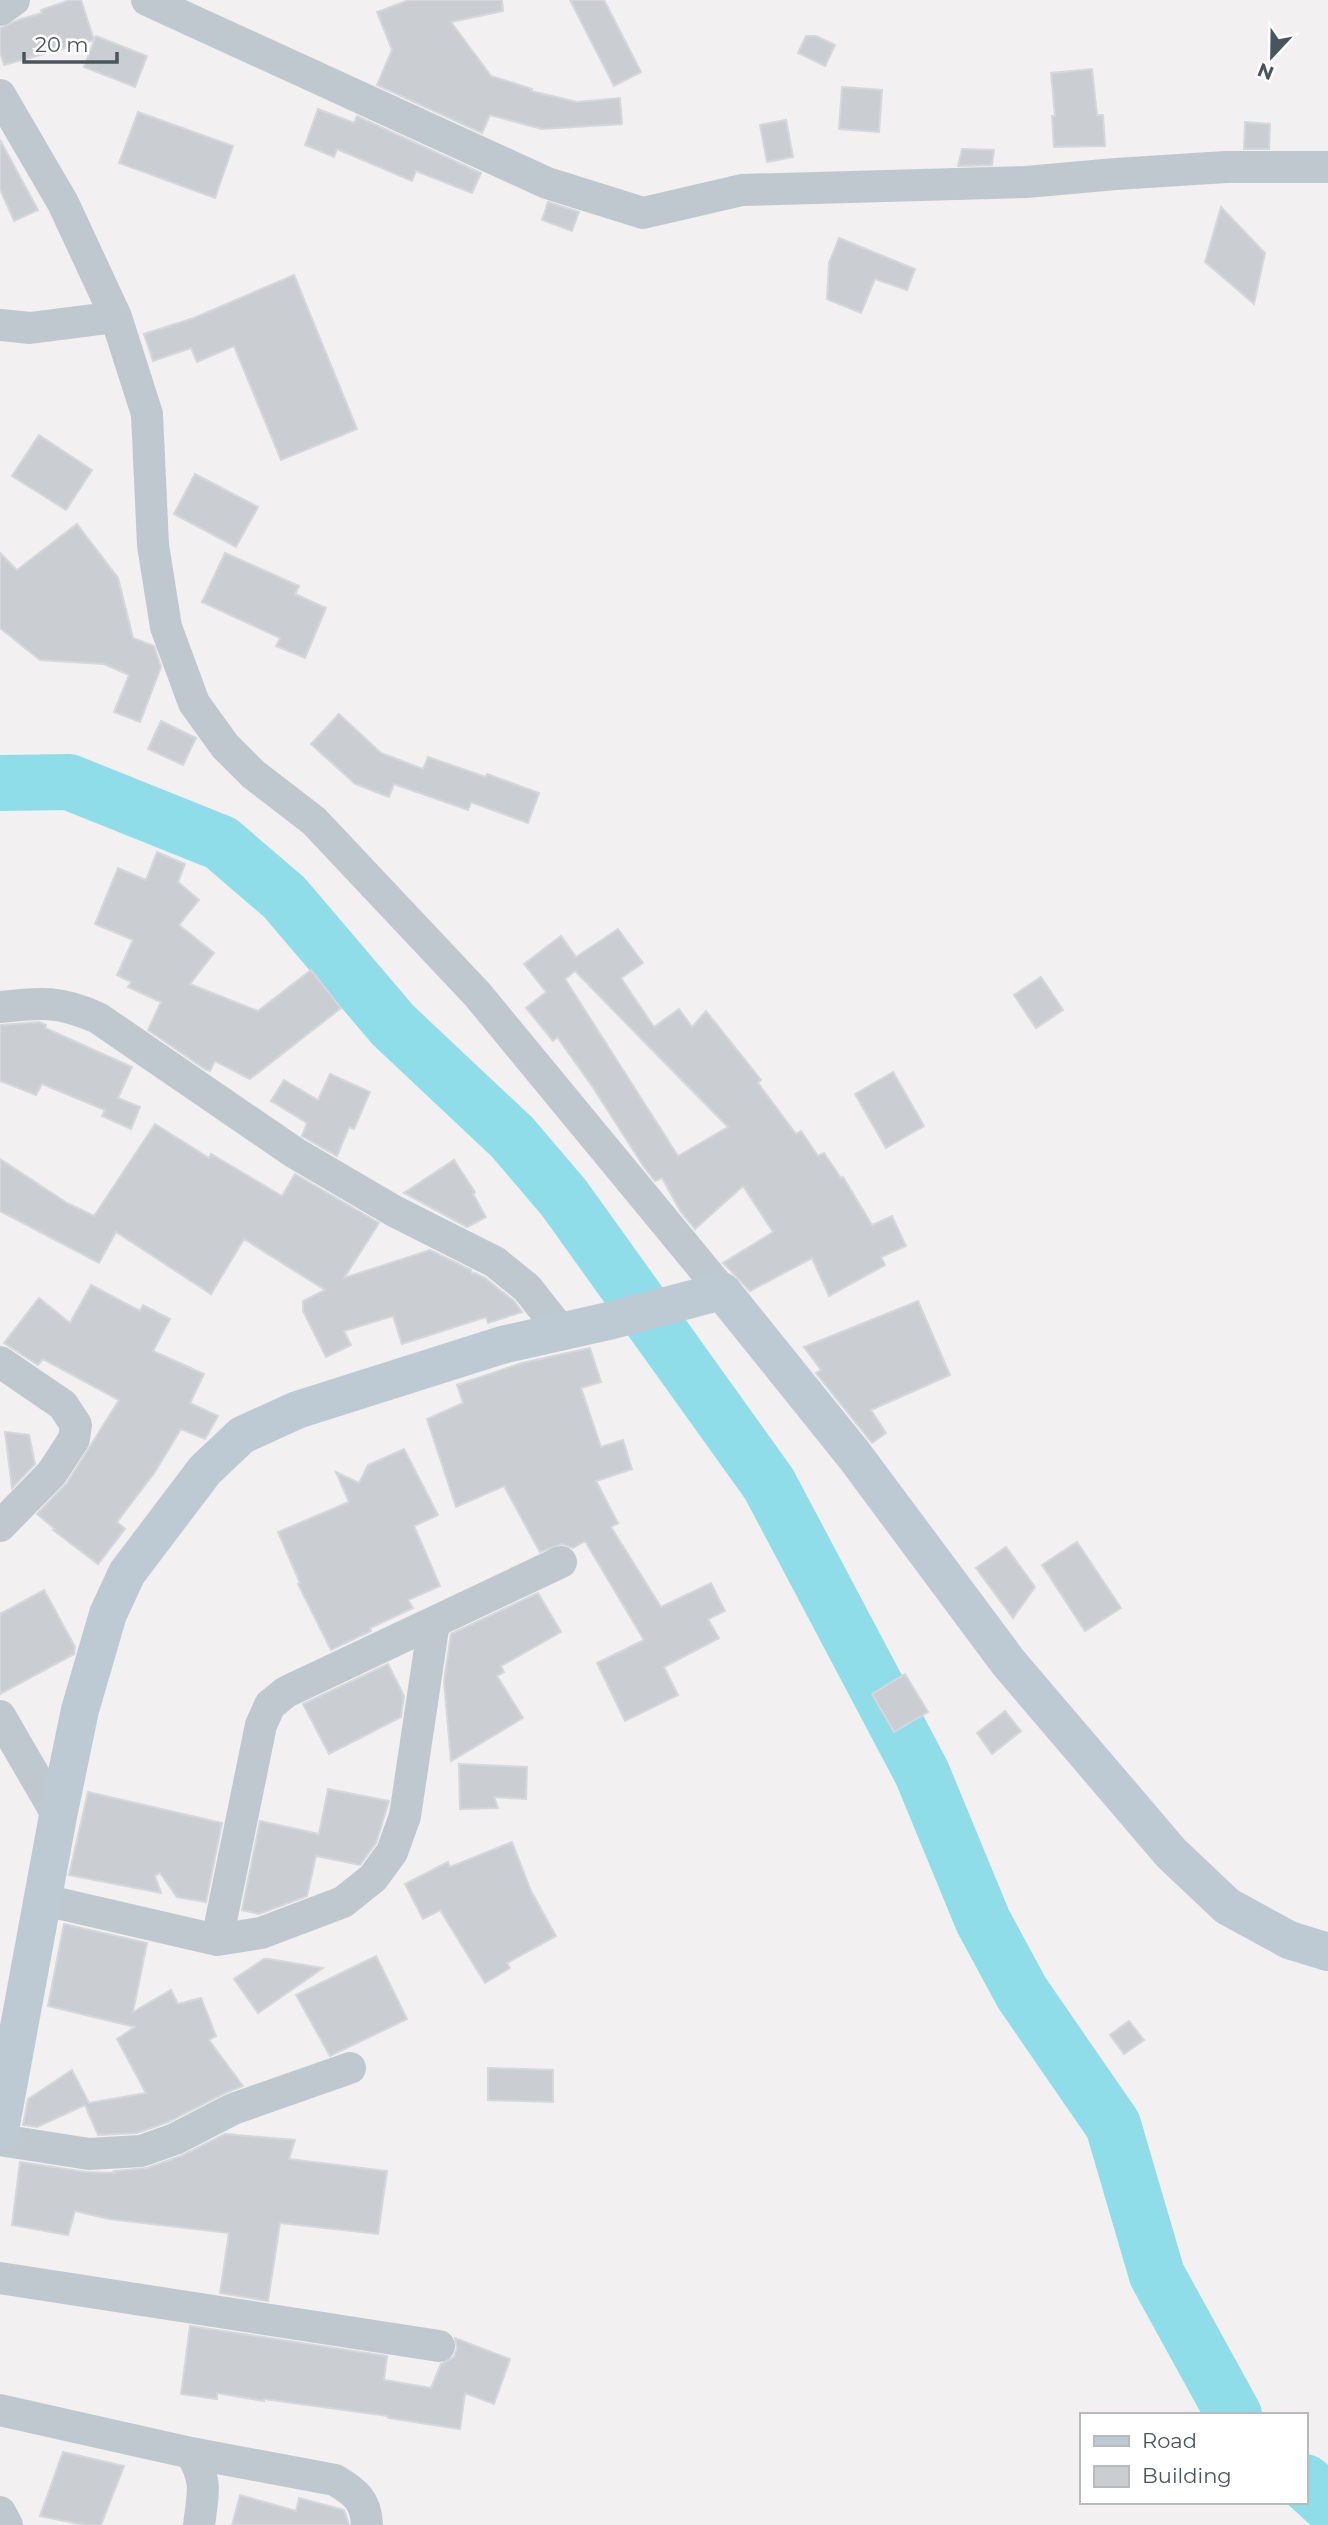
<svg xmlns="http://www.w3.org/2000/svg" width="1328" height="2525" font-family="Montserrat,sans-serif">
<rect width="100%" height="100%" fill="#f2f0f0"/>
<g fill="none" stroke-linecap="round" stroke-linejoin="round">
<path stroke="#8fdde9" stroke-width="56" d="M 0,783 L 69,782 L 221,843 L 284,897 L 393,1025 L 512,1137 L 564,1198 L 769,1484 L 922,1773 L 983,1921 L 1022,1993 L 1113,2125 L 1157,2275 L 1234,2415
M 1305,2482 L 1328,2503"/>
</g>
<path fill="#caced2" stroke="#d4d7db" stroke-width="2" fill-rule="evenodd" d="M 70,0 L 81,0 L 94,40 L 4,65 L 0,52 L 0,28 L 18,20 L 42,13 L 41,10 Z
M 409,0 L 502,0 L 503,11 L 451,22 L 491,76 L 532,89 L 531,91 L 577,102 L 620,98 L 622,124 L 542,129 L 490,115 L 482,133 L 377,85 L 392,50 L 377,12 Z
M 570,0 L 604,0 L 641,72 L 614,86 Z
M 96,36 L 147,56 L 135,87 L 84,67 Z
M 806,36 L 816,36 L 835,45 L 825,66 L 798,53 Z
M 1092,69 L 1097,115 L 1103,115 L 1105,146 L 1054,147 L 1052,116 L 1055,116 L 1051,73 Z
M 842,87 L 882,90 L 879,132 L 839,129 Z
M 318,109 L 354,123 L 357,116 L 481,173 L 472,193 L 416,171 L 412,181 L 337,149 L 334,157 L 305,145 Z
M 138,112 L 233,146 L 215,198 L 119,163 Z
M 786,120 L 793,157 L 767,162 L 760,125 Z
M 1245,122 L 1270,124 L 1269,149 L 1244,149 Z
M 0,140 L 38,210 L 14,221 L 0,189 Z
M 962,149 L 994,150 L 992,165 L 958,166 Z
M 548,202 L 579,212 L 572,231 L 542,220 Z
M 1221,207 L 1265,253 L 1254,304 L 1205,262 Z
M 839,238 L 915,269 L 907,290 L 875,279 L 861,313 L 827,299 L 829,263 Z
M 294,275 L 357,429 L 281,460 L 234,346 L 197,362 L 191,348 L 153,361 L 144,334 L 194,318 Z
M 39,435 L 92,470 L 66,510 L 12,476 Z
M 195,474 L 258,507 L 236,547 L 174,514 Z
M 77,524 L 118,578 L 133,638 L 154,646 L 161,667 L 140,722 L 114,712 L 129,675 L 104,664 L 40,660 L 0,628 L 0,553 L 17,570 Z
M 225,553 L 299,586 L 295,594 L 326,608 L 305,658 L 276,646 L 280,638 L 202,602 Z
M 339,714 L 381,753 L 423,769 L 428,757 L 486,777 L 487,774 L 539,793 L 528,823 L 471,802 L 468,810 L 394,784 L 389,797 L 355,784 L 311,744 Z
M 161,721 L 196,738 L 183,765 L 148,749 Z
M 157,852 L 185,864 L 178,882 L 199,900 L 179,925 L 214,953 L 190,984 L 258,1011 L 311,970 L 341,1008 L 250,1079 L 215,1061 L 210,1071 L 205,1069 L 148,1030 L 161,1002 L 128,987 L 131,982 L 117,975 L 133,940 L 95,924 L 118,868 L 146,880 Z
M 618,929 L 643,963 L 621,978 L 654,1027 L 679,1009 L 692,1027 L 706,1011 L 761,1080 L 758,1083 L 796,1134 L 801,1131 L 818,1156 L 824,1153 L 841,1178 L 843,1177 L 872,1225 L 892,1216 L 906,1246 L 881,1257 L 885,1265 L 829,1296 L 812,1258 L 750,1291 L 723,1263 L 773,1232 L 743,1186 L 695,1229 L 681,1212 L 662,1178 L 655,1181 L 644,1167 L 592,1086 L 557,1037 L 553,1041 L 526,1008 L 546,992 L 524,964 L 561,936 L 576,957 ZM 575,971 L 658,1056 L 728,1127 L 678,1156 L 565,979 Z
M 1041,977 L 1063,1010 L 1036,1028 L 1014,995 Z
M 39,1022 L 46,1025 L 45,1028 L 132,1067 L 118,1098 L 140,1107 L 131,1129 L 102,1116 L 105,1110 L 42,1084 L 36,1095 L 0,1081 L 0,1025 Z
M 893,1072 L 924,1126 L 886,1148 L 855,1094 Z
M 330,1074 L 370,1092 L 354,1129 L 349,1127 L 337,1156 L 302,1136 L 307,1123 L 271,1101 L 284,1080 L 318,1100 Z
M 155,1124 L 209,1158 L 211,1154 L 282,1196 L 295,1174 L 379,1223 L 344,1278 L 430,1250 L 471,1270 L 472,1274 L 475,1273 L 485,1278 L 514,1301 L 522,1312 L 488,1323 L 486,1317 L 402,1344 L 393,1316 L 344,1331 L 351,1345 L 326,1357 L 303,1311 L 303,1301 L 325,1290 L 244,1239 L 211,1294 L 116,1232 L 99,1263 L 0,1211 L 0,1159 L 67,1203 L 94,1216 Z
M 454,1160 L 475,1192 L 473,1194 L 486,1217 L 467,1227 L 404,1193 Z
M 91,1285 L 140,1311 L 143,1305 L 170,1319 L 153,1351 L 204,1374 L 190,1403 L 218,1416 L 205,1439 L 181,1429 L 155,1472 L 117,1522 L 125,1529 L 98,1564 L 53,1530 L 55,1529 L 37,1514 L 67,1483 L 119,1400 L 43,1359 L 38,1365 L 4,1343 L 39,1298 L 70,1323 Z
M 918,1301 L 950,1375 L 871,1410 L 886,1433 L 872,1443 L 816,1373 L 821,1370 L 804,1347 Z
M 590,1348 L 601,1382 L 581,1388 L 601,1447 L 623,1440 L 632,1469 L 596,1481 L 618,1523 L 611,1527 L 661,1607 L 711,1583 L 725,1611 L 708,1619 L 719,1638 L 664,1667 L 678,1695 L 625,1721 L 597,1663 L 644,1640 L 585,1541 L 573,1548 L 562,1544 L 540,1552 L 504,1486 L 456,1507 L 427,1419 L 463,1403 L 457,1385 L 522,1363 Z
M 5,1432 L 29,1435 L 35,1464 L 12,1488 Z
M 404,1449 L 438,1515 L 414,1526 L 440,1586 L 408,1600 L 413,1608 L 370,1628 L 371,1631 L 331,1650 L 298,1584 L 300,1583 L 278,1532 L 349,1502 L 336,1472 L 359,1483 L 368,1465 Z
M 1077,1542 L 1121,1608 L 1085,1631 L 1042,1565 Z
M 1006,1547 L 1035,1587 L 1013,1618 L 976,1568 Z
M 44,1590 L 75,1647 L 74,1654 L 0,1694 L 0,1614 Z
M 538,1593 L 561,1632 L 501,1666 L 504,1672 L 497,1676 L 523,1718 L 451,1761 L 444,1681 L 451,1634 Z
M 388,1664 L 404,1696 L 401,1717 L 329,1754 L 303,1704 Z
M 905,1674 L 928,1712 L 894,1732 L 872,1694 Z
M 1005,1711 L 1021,1731 L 992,1754 L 977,1733 Z
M 459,1764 L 527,1767 L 526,1799 L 494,1797 L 498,1808 L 460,1809 Z
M 328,1789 L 389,1801 L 376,1843 L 360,1865 L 316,1856 L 307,1896 L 259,1914 L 242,1910 L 260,1821 L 319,1834 Z
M 88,1792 L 222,1823 L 206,1902 L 177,1897 L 160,1873 L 155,1876 L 161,1893 L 69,1875 Z
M 512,1842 L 531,1891 L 556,1936 L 507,1963 L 510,1968 L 485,1983 L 440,1910 L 423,1919 L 405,1884 L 448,1862 L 450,1867 Z
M 64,1924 L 147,1943 L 133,2012 L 171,1990 L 178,2004 L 201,1998 L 216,2036 L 209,2040 L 243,2086 L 225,2093 L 168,2122 L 137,2133 L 98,2135 L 85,2105 L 37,2127 L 23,2125 L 28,2099 L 72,2070 L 89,2103 L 146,2093 L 117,2039 L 135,2027 L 48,2006 Z
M 376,1956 L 407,2019 L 330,2056 L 296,1995 Z
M 264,1959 L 269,1959 L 323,1968 L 258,2013 L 234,1979 Z
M 1129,2021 L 1144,2040 L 1124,2054 L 1110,2035 Z
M 488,2068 L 553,2070 L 553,2102 L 488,2100 Z
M 225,2134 L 295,2140 L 289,2159 L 387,2171 L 378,2234 L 280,2223 L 268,2301 L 220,2293 L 229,2233 L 109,2219 L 75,2211 L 68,2235 L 12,2225 L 20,2162 L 86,2172 L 115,2173 L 114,2171 L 147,2168 L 181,2156 Z
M 190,2326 L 387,2356 L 384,2380 L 431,2388 L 441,2364 L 454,2357 L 457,2348 L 455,2338 L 510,2359 L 494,2404 L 465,2393 L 460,2429 L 388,2418 L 388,2416 L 264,2399 L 264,2401 L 217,2393 L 217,2399 L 181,2394 Z
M 63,2452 L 124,2466 L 101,2525 L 84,2525 L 40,2516 Z
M 240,2495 L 296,2511 L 299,2498 L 344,2510 L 349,2525 L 232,2525 Z"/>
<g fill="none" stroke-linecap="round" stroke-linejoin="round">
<path stroke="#bfc8ce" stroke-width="32" d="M 147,0 L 547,183 L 643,213 L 742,190 L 1026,182 L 1116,174 L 1226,167 L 1328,167
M 0,10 L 14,0
M 0,95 L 63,203 L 116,317 L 147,414 L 153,545 L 166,627 L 194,703 L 225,746 L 253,774 L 314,821 L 477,994 L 722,1291
M 0,325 L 30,328 L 116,317
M 0,1007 C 41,1002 60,1001 98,1018 L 295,1153 L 394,1211 L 495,1262 L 527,1288 L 561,1331
M 0,1362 L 63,1405 L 76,1425 L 74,1439 L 52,1473 L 0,1526
M 0,1716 L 58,1816
M 44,1900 L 217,1940 L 261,1933 L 343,1902 L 373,1878 L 392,1852 L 405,1816 L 434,1622
M 217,1940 L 261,1725 L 270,1705 L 286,1692 L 561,1562
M 0,2140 L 89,2154 L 141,2151 L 175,2139 L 233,2109 L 350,2068
M 0,2278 L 439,2346
M 0,2410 L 191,2453 L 335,2480 C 355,2492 366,2500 367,2525
M 191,2453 C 208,2482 203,2493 199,2525
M 0,2512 L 7,2525"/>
<path stroke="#becad3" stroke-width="38" d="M 0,2130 L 58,1816 L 80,1710 L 108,1614 L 127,1573 L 205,1470 L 242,1435 L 297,1410 L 502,1345 L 613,1320 L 722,1291 L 854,1455 L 1008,1662 L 1171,1853 L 1227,1906 L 1289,1940 L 1328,1952"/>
</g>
<rect x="1080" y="2413" width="228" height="91" fill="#ffffff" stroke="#b6bbbe" stroke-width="2"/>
<rect x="1094" y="2436" width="35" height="10" fill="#becad3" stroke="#b6bbbe" stroke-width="2"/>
<text x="1142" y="2448" font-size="21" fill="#49555d">Road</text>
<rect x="1094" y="2466" width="35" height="21" fill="#caced2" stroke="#b6bbbe" stroke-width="2"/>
<text x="1142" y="2483" font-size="21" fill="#49555d">Building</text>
<g transform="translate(1272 56) rotate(202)" stroke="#ffffff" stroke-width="5" paint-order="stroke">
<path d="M0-5L12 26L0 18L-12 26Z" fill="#49555d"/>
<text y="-10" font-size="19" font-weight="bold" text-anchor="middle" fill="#49555d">N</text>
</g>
<path d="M24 52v10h93v-10" fill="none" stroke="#49555d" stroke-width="3.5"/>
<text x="35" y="52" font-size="21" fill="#49555d" stroke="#ffffff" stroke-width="5" paint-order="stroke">20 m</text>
</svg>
